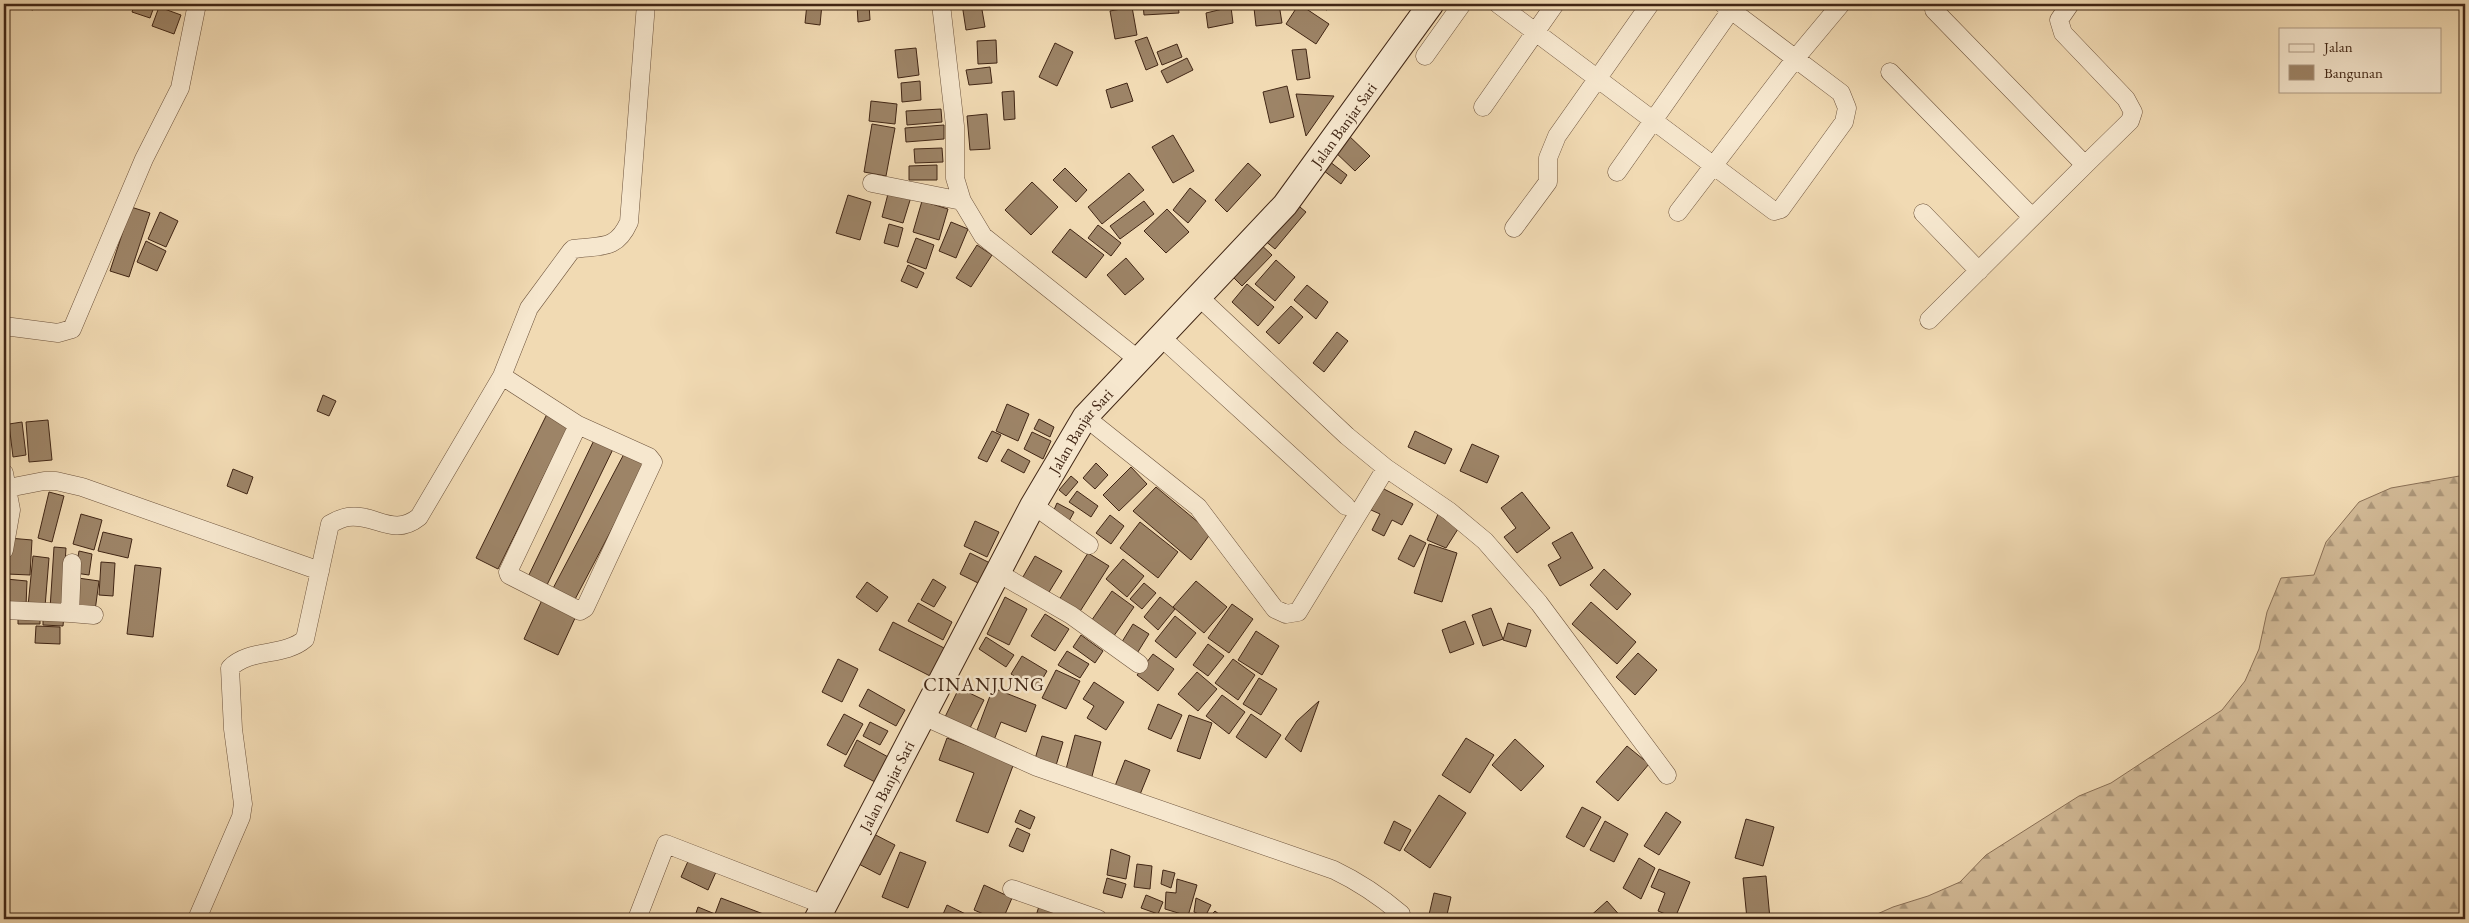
<svg xmlns="http://www.w3.org/2000/svg" width="2469" height="923" font-family="'EB Garamond',serif">
<defs>
<pattern id="forest-firs" width="22" height="20" patternUnits="userSpaceOnUse" patternTransform="scale(1.25)"><rect width="22" height="20" fill="#d3bb98"/><path d="M5 1l3.5 6h-7zM16 11l3.5 6h-7z" fill="#ad987b"/></pattern>
</defs>
<rect width="100%" height="100%" fill="#f1dab3"/>
<filter id="stains"><feTurbulence type="fractalNoise" baseFrequency=".004" numOctaves="4"/><feColorMatrix values="0 0 0 0 .2 0 0 0 0 .09 0 0 0 0 .02 0 0 0 .5 -.17"/></filter>
<radialGradient id="worn" r=".72"><stop offset=".6" stop-color="#630" stop-opacity="0"/><stop offset="1" stop-color="#630" stop-opacity=".3"/></radialGradient>
<path fill="url(#forest-firs)" stroke="#8a7056" d="M 2465,475 L 2465,919 L 1866,919 L 1893,907 L 1928,896 L 1960,882 L 1986,855 L 2079,796 L 2111,783 L 2222,710 L 2245,681 L 2259,649 L 2267,612 L 2281,578 L 2314,575 L 2326,542 L 2359,502 L 2391,488 Z"/>
<path fill="#9d8467" stroke="#412615" d="M 8,4 L 34,4 L 33,10 Z
M 135,4 L 155,4 L 150,18 L 132,12 Z
M 807,4 L 822,4 L 820,25 L 805,23 Z
M 869,4 L 870,20 L 858,22 L 857,5 Z
M 962,4 L 981,4 L 985,27 L 966,30 Z
M 1143,4 L 1178,4 L 1179,13 L 1144,15 Z
M 1279,4 L 1282,23 L 1256,26 L 1254,8 Z
M 1299,4 L 1329,24 L 1316,44 L 1286,24 Z
M 1324,4 L 1344,4 L 1326,10 Z
M 159,7 L 181,15 L 174,34 L 152,26 Z
M 1132,7 L 1137,35 L 1115,39 L 1110,11 Z
M 1231,7 L 1233,23 L 1208,28 L 1206,13 Z
M 1147,37 L 1158,65 L 1146,70 L 1135,41 Z
M 996,40 L 997,63 L 978,64 L 977,41 Z
M 1055,43 L 1073,52 L 1057,86 L 1039,77 Z
M 1177,44 L 1182,57 L 1162,65 L 1157,52 Z
M 916,48 L 919,75 L 898,78 L 895,50 Z
M 1306,49 L 1310,78 L 1297,80 L 1292,50 Z
M 1187,58 L 1193,70 L 1167,83 L 1161,71 Z
M 990,67 L 992,83 L 969,85 L 966,70 Z
M 920,81 L 921,100 L 902,102 L 901,83 Z
M 1127,83 L 1133,101 L 1111,108 L 1106,90 Z
M 1287,86 L 1294,117 L 1270,123 L 1263,92 Z
M 1014,91 L 1015,119 L 1004,120 L 1002,92 Z
M 1296,94 L 1334,96 L 1306,136 Z
M 871,101 L 897,104 L 895,124 L 869,121 Z
M 941,109 L 942,122 L 907,125 L 906,111 Z
M 987,114 L 990,149 L 970,150 L 967,116 Z
M 872,124 L 895,128 L 886,176 L 864,172 Z
M 944,125 L 944,139 L 906,142 L 905,128 Z
M 1347,134 L 1370,156 L 1355,171 L 1332,149 Z
M 1173,135 L 1194,171 L 1173,183 L 1152,147 Z
M 942,148 L 943,162 L 915,163 L 914,149 Z
M 1325,158 L 1347,175 L 1341,184 L 1319,167 Z
M 1248,163 L 1261,175 L 1227,212 L 1215,200 Z
M 937,165 L 937,180 L 909,180 L 909,166 Z
M 1065,168 L 1087,190 L 1076,202 L 1053,180 Z
M 1129,173 L 1144,190 L 1102,224 L 1088,207 Z
M 1032,182 L 1058,207 L 1031,235 L 1005,210 Z
M 1190,188 L 1206,201 L 1188,223 L 1173,210 Z
M 889,190 L 911,197 L 903,223 L 882,217 Z
M 848,195 L 871,202 L 860,240 L 836,233 Z
M 922,201 L 948,209 L 939,240 L 913,232 Z
M 1144,201 L 1154,214 L 1120,239 L 1110,226 Z
M 1295,203 L 1306,212 L 1275,249 L 1264,240 Z
M 131,207 L 150,213 L 129,277 L 110,271 Z
M 1167,209 L 1189,232 L 1166,253 L 1144,231 Z
M 160,212 L 178,221 L 166,247 L 148,239 Z
M 951,222 L 968,229 L 956,258 L 939,251 Z
M 889,224 L 903,228 L 898,247 L 884,243 Z
M 1098,225 L 1121,243 L 1111,256 L 1088,238 Z
M 1070,229 L 1104,255 L 1086,278 L 1052,252 Z
M 916,238 L 934,245 L 926,269 L 907,262 Z
M 146,241 L 166,251 L 157,271 L 137,262 Z
M 1258,242 L 1272,255 L 1242,286 L 1229,273 Z
M 977,245 L 992,255 L 971,287 L 956,278 Z
M 1126,258 L 1144,279 L 1125,295 L 1107,275 Z
M 1276,260 L 1295,277 L 1275,301 L 1255,284 Z
M 908,265 L 924,273 L 917,288 L 901,281 Z
M 1247,284 L 1274,307 L 1258,326 L 1232,302 Z
M 1307,285 L 1328,302 L 1316,319 L 1294,300 Z
M 1291,306 L 1303,317 L 1279,344 L 1266,332 Z
M 1337,332 L 1348,341 L 1324,372 L 1313,363 Z
M 323,395 L 336,401 L 329,416 L 317,411 Z
M 1007,404 L 1029,414 L 1018,441 L 996,431 Z
M 547,414 L 569,425 L 498,569 L 476,558 Z
M 1039,419 L 1054,427 L 1050,437 L 1034,429 Z
M 48,420 L 52,460 L 29,462 L 26,422 Z
M 22,422 L 26,455 L 13,457 L 9,424 Z
M 992,431 L 1001,435 L 987,462 L 978,458 Z
M 1415,431 L 1452,449 L 1445,464 L 1408,447 Z
M 1032,432 L 1051,441 L 1043,459 L 1024,449 Z
M 597,434 L 616,443 L 545,589 L 526,581 Z
M 1472,444 L 1499,456 L 1487,483 L 1460,471 Z
M 1008,449 L 1030,461 L 1024,473 L 1001,461 Z
M 625,452 L 646,464 L 572,605 L 550,594 Z
M 1096,463 L 1108,475 L 1095,489 L 1083,478 Z
M 1131,467 L 1147,484 L 1119,511 L 1103,495 Z
M 233,469 L 253,477 L 247,494 L 227,486 Z
M 1071,476 L 1078,482 L 1066,496 L 1059,490 Z
M 1156,487 L 1211,533 L 1191,560 L 1133,511 Z
M 1382,488 L 1413,504 L 1402,525 L 1392,520 L 1384,536 L 1372,530 L 1380,514 L 1371,510 Z
M 1077,491 L 1098,506 L 1091,517 L 1069,502 Z
M 49,492 L 64,496 L 52,542 L 38,538 Z
M 1522,492 L 1550,528 L 1517,553 L 1504,537 L 1516,528 L 1501,508 Z
M 1057,503 L 1074,512 L 1069,521 L 1053,512 Z
M 81,514 L 102,520 L 94,550 L 73,544 Z
M 1438,514 L 1458,529 L 1446,548 L 1427,540 Z
M 1110,515 L 1124,526 L 1111,544 L 1096,533 Z
M 975,521 L 999,532 L 987,557 L 964,546 Z
M 1140,522 L 1178,552 L 1158,578 L 1120,548 Z
M 103,532 L 132,539 L 128,558 L 98,551 Z
M 1572,532 L 1593,568 L 1560,586 L 1548,565 L 1561,558 L 1552,543 Z
M 1410,535 L 1426,543 L 1414,567 L 1398,559 Z
M 9,538 L 32,540 L 30,575 L 7,574 Z
M 1429,544 L 1457,553 L 1442,602 L 1414,593 Z
M 54,547 L 66,548 L 62,610 L 50,609 Z
M 79,551 L 92,554 L 89,575 L 75,573 Z
M 970,553 L 990,563 L 980,584 L 960,574 Z
M 1088,553 L 1109,566 L 1079,613 L 1059,600 Z
M 33,556 L 49,558 L 45,607 L 28,606 Z
M 1035,556 L 1062,571 L 1046,597 L 1020,582 Z
M 1123,559 L 1144,576 L 1127,597 L 1106,579 Z
M 101,562 L 115,563 L 113,596 L 99,595 Z
M 135,565 L 161,568 L 153,637 L 127,634 Z
M 1604,569 L 1631,594 L 1617,610 L 1590,585 Z
M 78,578 L 99,581 L 95,611 L 74,608 Z
M 6,579 L 27,581 L 26,606 L 4,604 Z
M 933,579 L 946,587 L 934,607 L 921,600 Z
M 1196,581 L 1227,607 L 1204,633 L 1173,607 Z
M 867,582 L 888,597 L 877,612 L 856,597 Z
M 1144,583 L 1156,593 L 1142,609 L 1130,599 Z
M 1112,591 L 1134,607 L 1111,640 L 1089,624 Z
M 1005,597 L 1027,609 L 1009,645 L 987,634 Z
M 1160,597 L 1175,609 L 1158,630 L 1144,617 Z
M 542,600 L 576,616 L 558,655 L 524,639 Z
M 1591,602 L 1636,642 L 1617,664 L 1572,624 Z
M 918,603 L 952,622 L 943,640 L 908,621 Z
M 1232,604 L 1253,619 L 1229,653 L 1208,638 Z
M 1491,608 L 1503,639 L 1483,646 L 1472,615 Z
M 40,612 L 40,624 L 18,624 L 18,613 Z
M 43,614 L 64,615 L 63,626 L 43,625 Z
M 1045,614 L 1069,629 L 1055,651 L 1031,636 Z
M 1175,616 L 1196,633 L 1176,658 L 1155,641 Z
M 1465,621 L 1474,644 L 1450,653 L 1442,630 Z
M 893,622 L 948,650 L 934,678 L 879,650 Z
M 1508,623 L 1531,630 L 1526,647 L 1503,640 Z
M 1133,624 L 1149,634 L 1136,655 L 1120,645 Z
M 36,626 L 60,627 L 60,644 L 35,643 Z
M 1256,631 L 1279,646 L 1262,675 L 1238,660 Z
M 1081,635 L 1103,651 L 1095,663 L 1073,647 Z
M 986,637 L 1014,655 L 1006,667 L 979,649 Z
M 1208,644 L 1224,656 L 1208,676 L 1193,665 Z
M 1067,651 L 1089,664 L 1080,678 L 1058,665 Z
M 1638,653 L 1657,670 L 1635,695 L 1616,677 Z
M 1153,654 L 1174,669 L 1158,691 L 1137,675 Z
M 1022,656 L 1047,671 L 1036,690 L 1011,674 Z
M 838,659 L 858,669 L 842,702 L 822,692 Z
M 1233,659 L 1255,675 L 1238,700 L 1215,683 Z
M 1056,670 L 1080,681 L 1066,709 L 1042,698 Z
M 1197,672 L 1217,689 L 1198,711 L 1178,694 Z
M 1259,678 L 1277,689 L 1261,715 L 1243,704 Z
M 1094,682 L 1124,702 L 1106,730 L 1087,718 L 1094,706 L 1083,699 Z
M 959,688 L 984,700 L 969,730 L 945,717 Z
M 993,688 L 1036,705 L 1026,732 L 1001,722 L 994,740 L 976,733 Z
M 868,689 L 905,710 L 896,726 L 859,706 Z
M 1222,695 L 1245,712 L 1229,734 L 1206,716 Z
M 1319,701 L 1301,752 L 1285,739 L 1297,721 Z
M 1158,704 L 1182,715 L 1171,739 L 1148,729 Z
M 844,714 L 863,724 L 846,755 L 827,745 Z
M 1251,714 L 1281,735 L 1266,758 L 1236,737 Z
M 1189,715 L 1212,723 L 1200,759 L 1177,751 Z
M 870,722 L 888,731 L 880,745 L 863,736 Z
M 1075,735 L 1101,742 L 1091,780 L 1065,773 Z
M 1042,736 L 1063,742 L 1055,769 L 1034,762 Z
M 947,738 L 1014,763 L 988,833 L 956,821 L 974,773 L 939,760 Z
M 1466,738 L 1494,755 L 1470,793 L 1442,775 Z
M 1515,739 L 1544,766 L 1521,791 L 1492,765 Z
M 857,740 L 890,758 L 877,783 L 844,766 Z
M 1627,746 L 1649,764 L 1618,801 L 1596,782 Z
M 1125,760 L 1150,770 L 1139,797 L 1115,786 Z
M 1439,795 L 1466,813 L 1430,868 L 1404,850 Z
M 1582,807 L 1601,817 L 1584,847 L 1566,837 Z
M 1020,810 L 1035,817 L 1030,829 L 1015,822 Z
M 1666,812 L 1681,822 L 1659,855 L 1644,846 Z
M 1746,819 L 1774,827 L 1763,866 L 1735,858 Z
M 1394,821 L 1411,830 L 1400,851 L 1384,843 Z
M 1605,821 L 1628,834 L 1614,862 L 1590,850 Z
M 1017,828 L 1030,834 L 1023,852 L 1009,846 Z
M 868,831 L 895,845 L 880,875 L 853,861 Z
M 1111,849 L 1130,856 L 1126,879 L 1107,875 Z
M 900,852 L 926,862 L 908,908 L 882,897 Z
M 1639,858 L 1655,868 L 1641,899 L 1623,888 Z
M 689,859 L 716,872 L 708,890 L 681,877 Z
M 1137,864 L 1152,866 L 1150,889 L 1134,887 Z
M 1659,869 L 1690,882 L 1675,918 L 1658,911 L 1665,893 L 1651,887 Z
M 1163,870 L 1175,873 L 1171,888 L 1161,884 Z
M 1766,876 L 1770,919 L 1747,919 L 1743,878 Z
M 1107,878 L 1126,884 L 1122,898 L 1103,893 Z
M 1177,879 L 1197,885 L 1188,916 L 1165,909 L 1166,892 L 1176,893 Z
M 984,885 L 1012,898 L 1003,919 L 995,919 L 974,910 Z
M 1434,893 L 1451,897 L 1446,919 L 1428,919 Z
M 1146,895 L 1163,902 L 1158,914 L 1141,908 Z
M 721,898 L 766,915 L 764,919 L 694,919 L 698,907 L 715,914 Z
M 1196,898 L 1211,905 L 1205,917 L 1194,912 Z
M 1607,901 L 1623,919 L 1587,919 Z
M 947,905 L 976,919 L 941,919 Z
M 1039,906 L 1056,911 L 1054,919 L 1036,916 Z
M 1215,911 L 1225,919 L 1207,919 Z"/>
<g fill="none" stroke-linecap="round" stroke-linejoin="round">
<g stroke="#6d533c" stroke-width="19">
<path id="street" d="M 941,4 L 955,126 L 955,178 L 962,201 L 983,236 L 1140,361
M 1498,4 L 1774,211 L 1781,209 L 1844,122 L 1847,108 L 1841,93 L 1723,4
M 1934,10 L 2085,165 L 2130,121 L 2133,112 L 2126,99 L 2063,33 L 2059,20 L 2070,4
M 1425,56 L 1462,4
M 1890,72 L 2032,217
M 1483,107 L 1555,4
M 1617,172 L 1731,10
M 872,183 L 962,201
M 1678,212 L 1795,59 L 1841,4
M 1923,213 L 1979,271
M 1514,228 L 1548,182 L 1548,158 L 1557,136 L 1650,4
M 1199,297 L 1347,436 L 1386,468 L 1449,511 L 1485,541 L 1539,603 L 1667,775
M 1929,320 L 2085,165
M 4,326 L 58,333 L 72,329 L 144,159 L 180,88 L 197,4
M 1162,338 L 1346,506
M 502,376 L 529,308 L 571,251 L 573,249 C 601,245 616,251 629,222 L 646,4
M 1085,417 L 1198,507 L 1275,609 L 1286,614 L 1298,612 L 1386,468
M 4,473 L 11,510 L 4,550
M 8,488 L 44,481 L 56,481 L 82,487 L 320,571
M 1033,505 L 1089,545
M 998,573 L 1071,615 L 1139,664
M 4,610 L 70,613 L 72,563
M 70,613 L 94,615
M 923,716 L 1037,767 L 1334,870 C 1359,882 1380,896 1401,914
M 1012,889 L 1098,919
M 197,919 L 241,817 L 243,804 L 233,729 L 230,668 C 250,648 284,657 305,639 L 330,524 C 336,521 341,518 348,517 C 375,513 393,538 419,517 L 502,376 L 578,425 L 649,457 L 653,462 L 585,608 L 580,611 L 509,575 L 508,572 L 578,425
M 637,919 L 666,844 L 824,905"/>
</g>
<g stroke="#412615" stroke-width="27">
<g id="secondary">
<path id="s1" d="M 817,919 L 1033,505 L 1085,417 L 1285,205 L 1431,4"/>
</g>
</g>
<use href="#street" stroke="#f6e7ce" stroke-width="18"/>
<use href="#secondary" stroke="#f6e7ce" stroke-width="25"/>
</g>
<g text-anchor="middle" stroke-width="5" stroke-linejoin="round" paint-order="stroke">
<g font-size="16" fill="#412615" stroke="#f6e7ce">
<text dy="6" stroke="none"><textPath href="#s1" startOffset="960">Jalan Banjar Sari</textPath></text>
<text dy="6" stroke="none"><textPath href="#s1" startOffset="555">Jalan Banjar Sari</textPath></text>
<text dy="6" stroke="none"><textPath href="#s1" startOffset="150">Jalan Banjar Sari</textPath></text>
</g>
<g font-size="19" letter-spacing="1" fill="#412615" stroke="#f6e7ce">
<text x="984" y="691">CINANJUNG</text>
</g>
</g>
<rect width="2469" height="923" fill="none" stroke="#f1dab3" stroke-width="20"/>
<rect x="5" y="5" width="2459" height="913" fill="none" stroke="#412615" stroke-width="2.5"/>
<rect x="10" y="10" width="2449" height="903" fill="none" stroke="#412615"/>
<rect x="2279" y="28" width="162" height="65" fill="#f6e7ce" stroke="#ae9a84"/>
<rect x="2289" y="44" width="25" height="8" fill="#f6e7ce" stroke="#ae9a84"/>
<text x="2324" y="52" font-size="15" fill="#412615">Jalan</text>
<rect x="2289" y="65" width="25" height="15" fill="#9d8467" stroke="#ae9a84"/>
<text x="2324" y="78" font-size="15" fill="#412615">Bangunan</text>
<rect width="100%" height="100%" filter="url(#stains)"/>
<rect width="100%" height="100%" fill="url(#worn)"/>
</svg>
